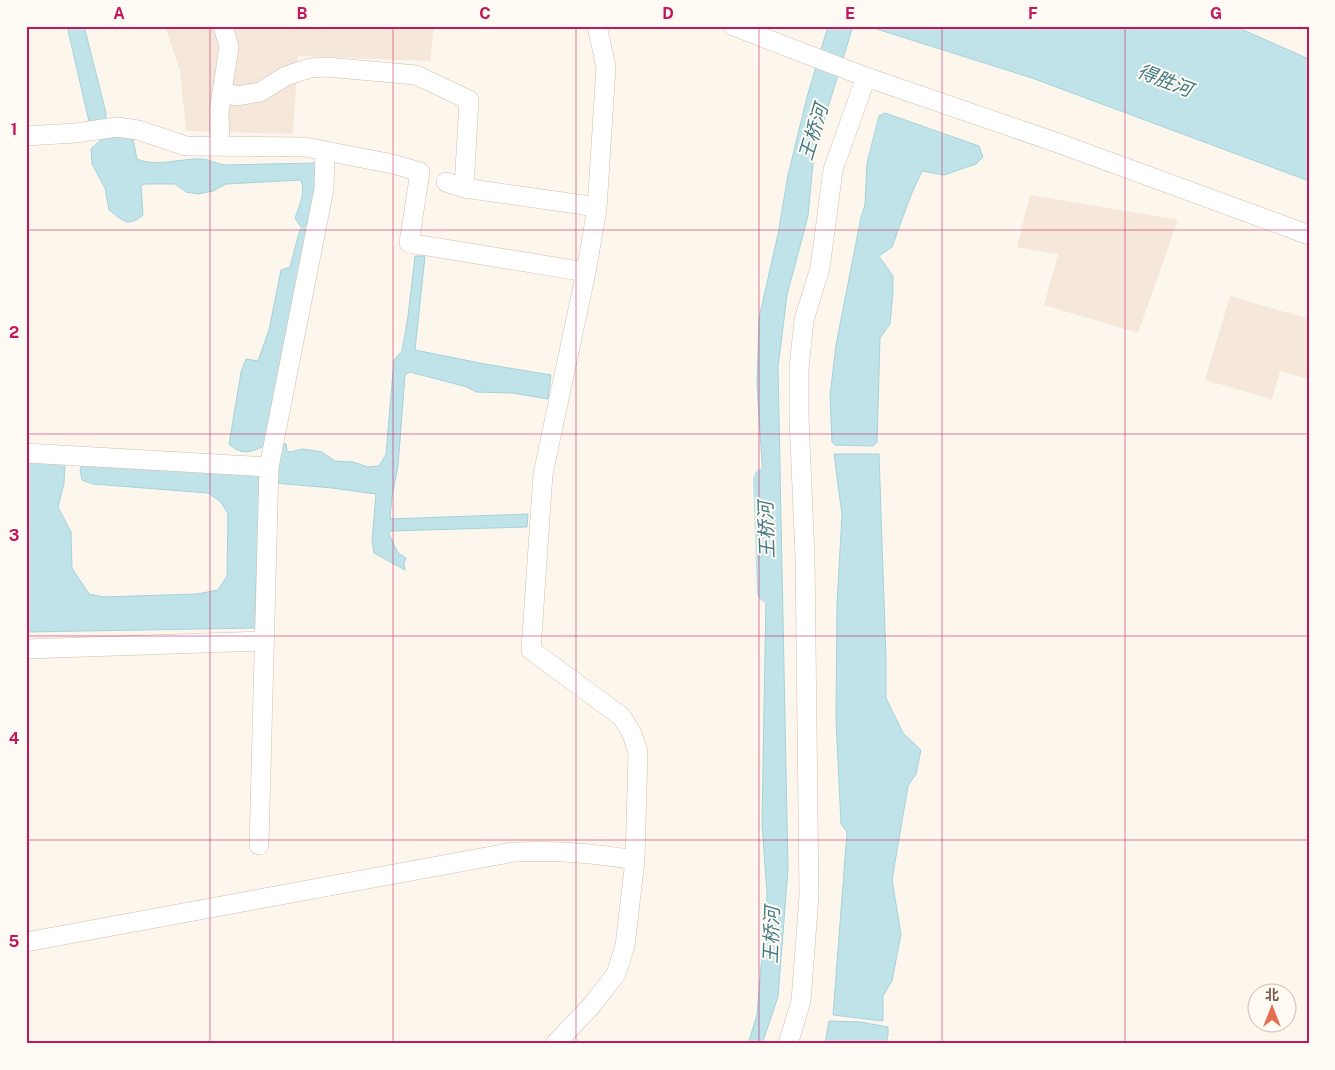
<svg xmlns="http://www.w3.org/2000/svg" width="1335" height="1070" font-family="'Public Sans','Noto Sans SC',sans-serif">
<rect width="100%" height="100%" fill="#fdf6ec"/>
<path fill="#f5e8da" d="M 165,26 L 434,26 L 430,61 L 298,56 L 293,134 L 186,131 L 180,71 Z
M 1030,195 L 1178,220 L 1138,333 L 1044,305 L 1058,254 L 1017,247 Z
M 1230,296 L 1309,319 L 1309,379 L 1280,371 L 1272,399 L 1205,380 Z"/>
<path fill="#bfe3e8" stroke="#a5d3da" d="M 67,26 L 84,26 L 106,113 L 106,122 L 90,126 Z
M 828,26 L 853,26 L 814,153 L 808,216 L 787,295 L 778,367 L 788,869 L 778,997 L 762,1044 L 748,1044 L 757,1015 L 767,894 L 762,824 L 767,541 L 757,385 L 759,318 L 778,234 L 788,175 L 807,97 Z
M 867,26 L 1234,26 L 1309,59 L 1309,181 L 1032,78 Z
M 885,113 L 979,146 L 983,157 L 976,164 L 944,175 L 922,171 L 911,195 L 892,247 L 879,256 L 893,276 L 893,293 L 890,324 L 880,338 L 877,442 L 873,446 L 835,445 L 832,442 L 830,395 L 836,345 L 861,217 L 865,205 L 867,163 L 879,116 Z
M 115,135 L 133,139 L 137,159 C 156,167 178,159 198,159 C 208,158 215,164 225,165 L 316,163 C 316,183 315,208 305,227 L 301,227 L 295,218 C 299,207 306,192 301,180 L 226,184 L 213,191 L 198,194 L 186,192 L 175,184 L 145,184 L 141,186 L 143,215 C 127,229 122,219 109,210 L 105,188 L 92,164 L 91,149 L 104,137 Z
M 300,229 L 310,229 L 264,446 C 251,453 240,455 229,444 L 241,372 L 246,359 L 258,361 L 269,330 L 281,270 L 290,267 Z
M 415,256 L 425,256 L 415,350 L 485,364 L 551,375 L 548,399 L 512,393 L 476,392 L 467,387 L 410,372 L 405,375 L 398,466 L 392,496 L 390,519 L 528,514 L 527,527 L 391,531 L 389,534 L 398,553 L 406,558 L 404,564 L 405,570 L 374,553 L 372,540 L 376,494 L 332,488 L 275,483 L 277,442 L 286,444 L 287,451 L 290,452 L 303,449 L 322,452 L 335,461 L 353,462 L 368,467 L 379,466 L 386,454 L 394,360 L 402,351 L 408,316 Z
M 834,454 L 879,454 L 886,659 L 886,698 L 903,733 L 921,750 L 916,774 L 908,786 L 892,880 L 901,934 L 892,981 L 883,996 L 883,1021 L 833,1015 L 847,832 L 841,824 L 836,720 L 837,604 L 842,515 Z
M 36,458 L 65,462 L 64,483 L 58,507 L 71,532 L 72,568 L 89,594 L 104,597 L 197,594 L 218,590 L 227,576 L 228,514 L 221,502 L 208,493 L 93,484 L 82,480 L 80,469 L 84,461 L 255,470 L 261,478 L 255,606 L 256,628 L 26,632 L 26,463 Z
M 829,1021 L 860,1022 L 888,1027 L 888,1035 L 886,1044 L 825,1044 Z"/>
<g fill="none" stroke-linecap="round" stroke-linejoin="round">
<path stroke="#bfe3e8" stroke-width="22" d="M 764,479 L 768,592"/>
<g stroke="#d1beb0" stroke-width="20">
<path id="minor" d="M 733,26 L 866,77 L 1058,143 L 1309,235
M 222,92 L 237,96 L 260,92 L 286,76 L 310,68 L 326,67 L 416,75 L 469,100 L 464,188
M 26,136 L 76,133 L 117,127 L 138,130 L 186,146 L 305,147 L 393,164 L 420,172 L 409,243 L 586,272
M 220,146 L 219,112 L 229,47 L 223,26
M 446,182 L 464,188 L 584,205 L 597,209
M 26,453 L 269,467
M 26,649 L 264,641
M 259,845 L 269,467 L 324,189 L 325,151
M 26,942 L 514,852 C 555,850 595,853 635,860
M 555,1044 L 592,1005 L 616,974 L 625,946 L 635,860 L 638,752 L 632,734 L 622,717 L 531,650 L 543,474 L 586,272 L 597,209 L 606,67 L 597,26
M 788,1044 L 801,1001 L 809,896 L 805,557 L 799,418 L 799,368 L 804,320 L 820,268 L 833,170 L 866,77"/>
</g>
<use href="#minor" stroke="#fff" stroke-width="19"/>
</g>
<path fill="none" stroke="#c2185b" stroke-width="1" stroke-opacity="0.55" d="M 210,26 L 210,1044M 393,26 L 393,1044M 576,26 L 576,1044M 759,26 L 759,1044M 942,26 L 942,1044M 1125,26 L 1125,1044M 26,230 L 1309,230M 26,434 L 1309,434M 26,636 L 1309,636M 26,840 L 1309,840"/>
<g text-anchor="middle" stroke-width="4" stroke-linejoin="round" paint-order="stroke">
<g font-size="19" font-style="italic" fill="#437c86" stroke="#fffaf3">
<text transform="translate(1165 80) rotate(21)" y="7">得胜河</text>
<text transform="translate(813 132) rotate(-73)" y="7">王桥河</text>
<text transform="translate(766 530) rotate(-92)" y="7">王桥河</text>
<text transform="translate(771 935) rotate(-88)" y="7">王桥河</text>
</g>
</g>
<rect width="1335" height="1070" fill="none" stroke="#fffaf3" stroke-width="55"/>
<g transform="translate(1272 1008)"><circle r="24" fill="#fffaf3" stroke="#cabbb1"/>
<path d="M0-4L9 19L0 12L-9 19Z" fill="#e76f51"/>
<text y="-8" font-size="14" font-weight="bold" text-anchor="middle" fill="#7a5c4d">北</text>
</g>
<rect x="28" y="28" width="1280" height="1014" fill="none" stroke="#c2185b" stroke-width="2"/>
<g font-size="16" text-anchor="middle" font-weight="bold" fill="#c2185b">
<text x="119" y="19">A</text>
<text x="302" y="19">B</text>
<text x="485" y="19">C</text>
<text x="668" y="19">D</text>
<text x="850" y="19">E</text>
<text x="1033" y="19">F</text>
<text x="1216" y="19">G</text>
<text x="14" y="135">1</text>
<text x="14" y="338">2</text>
<text x="14" y="541">3</text>
<text x="14" y="744">4</text>
<text x="14" y="947">5</text>
</g>
</svg>
